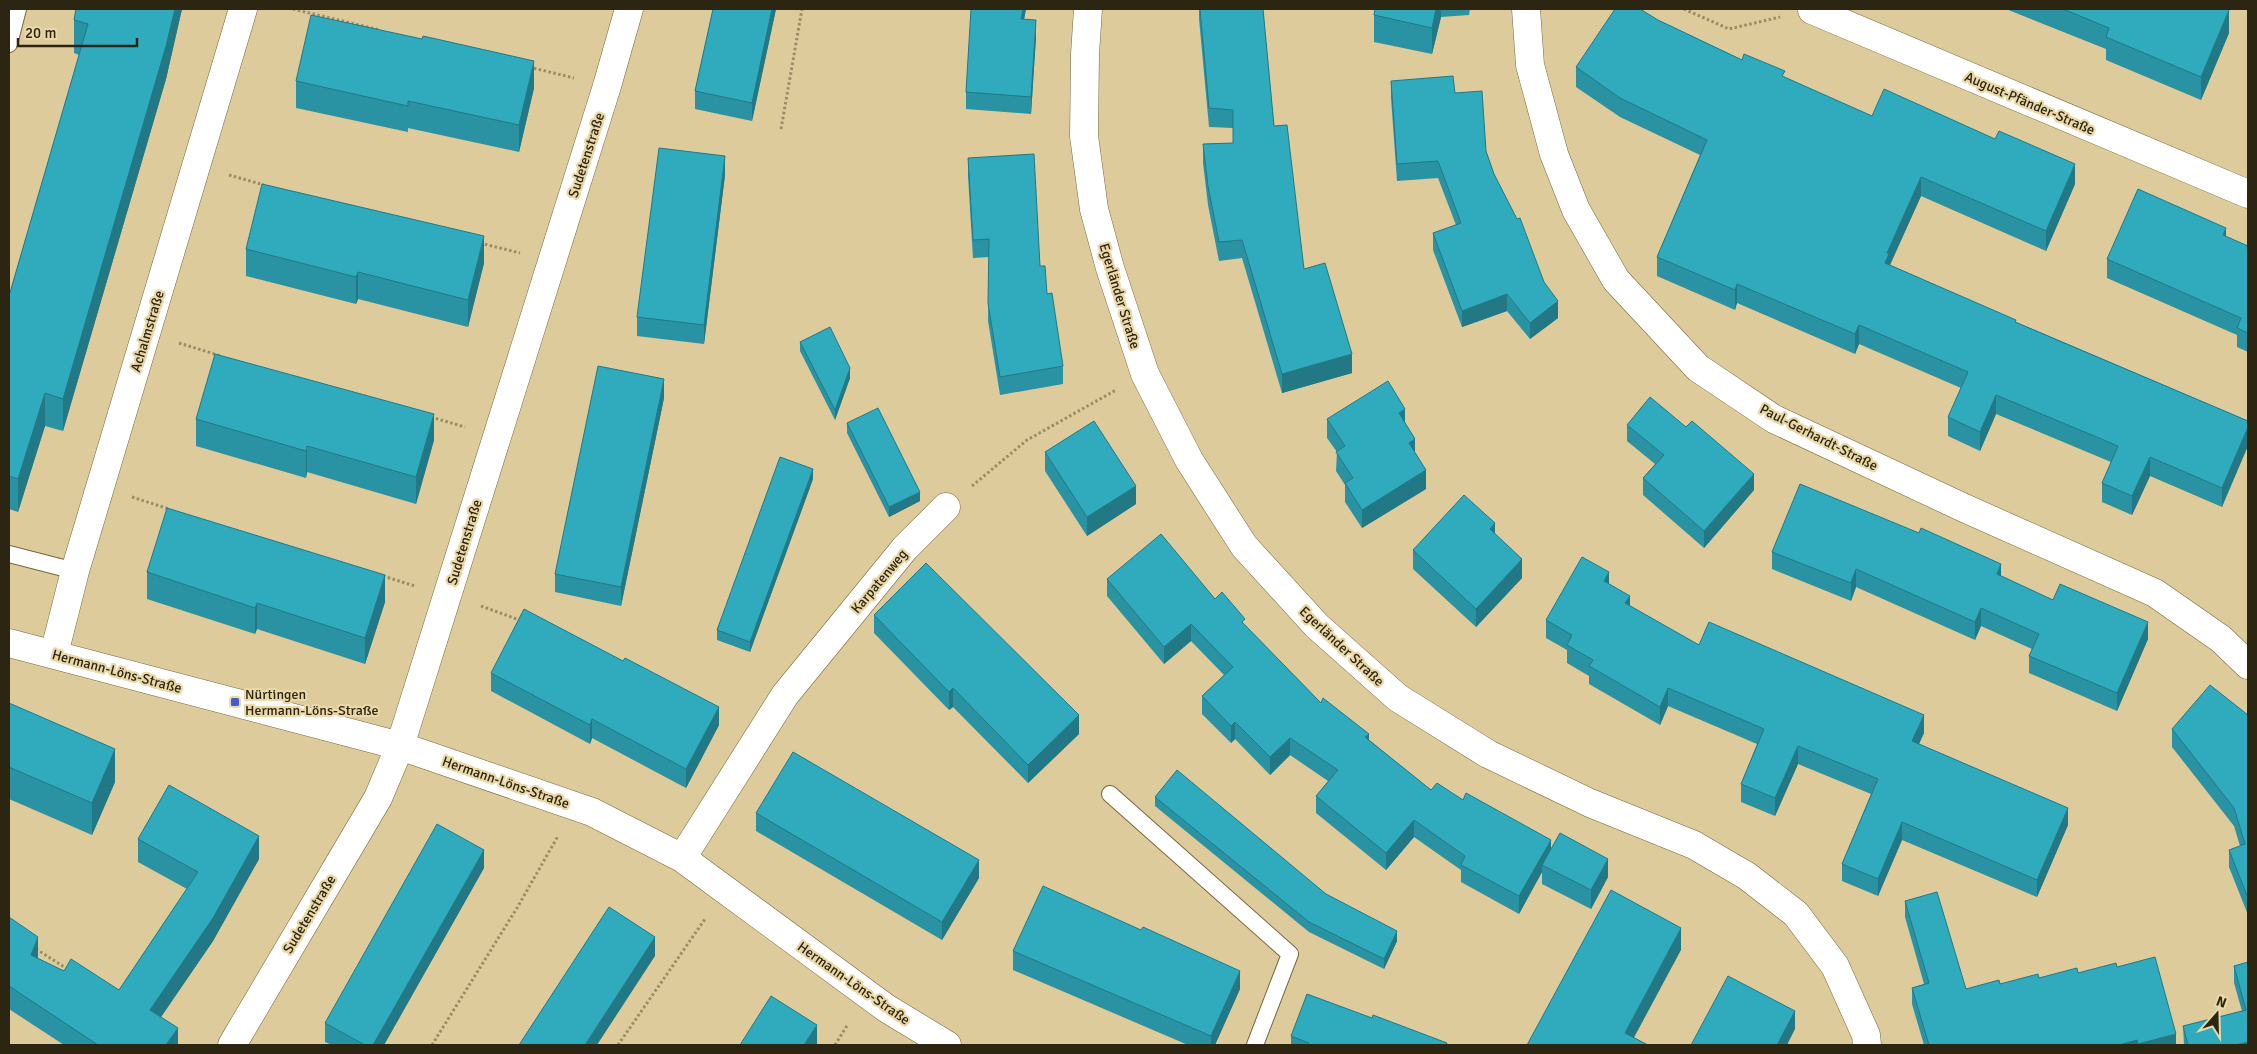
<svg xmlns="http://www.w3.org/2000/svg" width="2257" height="1054" font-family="Signika,sans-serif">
<rect width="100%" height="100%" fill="#ddcb9b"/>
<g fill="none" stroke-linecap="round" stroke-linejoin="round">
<g stroke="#77673b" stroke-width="18">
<path id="lane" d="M 9,44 L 18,9
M 9,554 L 75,571
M 1110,794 L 1290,954 L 1255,1045"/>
</g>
<g stroke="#77673b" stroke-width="29">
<path id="street" d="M 1088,9 L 1085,54 L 1084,136 L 1094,209 L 1110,268 L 1145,374 L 1189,460 L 1244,546 L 1317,626 L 1398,698 L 1488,754 L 1590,803 L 1694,845 L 1747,876 L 1796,914 L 1835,966 L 1866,1035 L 1867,1045
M 1526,9 L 1530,65 L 1554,154 L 1576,210 L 1616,280 L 1698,368 L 1774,419 L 1962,507 L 2155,593 L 2221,639 L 2248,665
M 1812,10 L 2248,194
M 9,643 L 400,746 L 592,812 L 682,858 L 886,1008 L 947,1045
M 54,654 L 75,571 L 243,9
M 682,858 L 785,695 L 905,548 L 946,507
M 232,1045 L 378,798 L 400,746 L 607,86 L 629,9"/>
</g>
<path stroke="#9a8c67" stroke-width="3" stroke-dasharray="2.5 2.5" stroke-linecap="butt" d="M 293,9 L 380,30
M 1684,9 L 1729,29 L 1780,17
M 529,67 L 574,78
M 781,129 L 802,9
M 229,175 L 264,185
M 480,243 L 520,253
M 179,343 L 221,356
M 431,417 L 465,427
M 972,486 L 1027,440 L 1116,390
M 132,497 L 169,509
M 383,576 L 415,586
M 481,606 L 522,621
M 36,949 L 69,970
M 432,1045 L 517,908 L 558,836
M 618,1045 L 705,919
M 835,1045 L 848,1024"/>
<use href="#lane" stroke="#fff" stroke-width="16"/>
<use href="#street" stroke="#fff" stroke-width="28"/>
</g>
<path fill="#2993a3" d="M 76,9 L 182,9 L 166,79 L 63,431 L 45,426 L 18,512 L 9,509 L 9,296 L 79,55 L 74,53 L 74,20 Z
M 713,9 L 776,9 L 752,121 L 695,109 L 695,91 Z
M 1026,9 L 1024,19 L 1036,37 L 1031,114 L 966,109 L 966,92 Z
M 1199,9 L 1263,9 L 1274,126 L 1304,269 L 1352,373 L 1282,393 L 1242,258 L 1219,261 L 1208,205 L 1203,163 L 1203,144 L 1233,143 L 1233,128 L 1209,127 L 1199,19 Z
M 1375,9 L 1470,9 L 1469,15 L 1441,17 L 1432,54 L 1374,42 L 1374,15 Z
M 2006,9 L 2225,9 L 2229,33 L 2201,100 L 2106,60 L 2106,49 Z
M 1658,20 L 1742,60 L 1785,78 L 1872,116 L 2075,184 L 2046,251 L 1921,196 L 1890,265 L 2016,322 L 2248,421 L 2222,507 L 2150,476 L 2132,515 L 2102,502 L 2102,483 L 2111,462 L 1996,414 L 1980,451 L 1948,436 L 1948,417 L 1961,388 L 1859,344 L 1855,354 L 1737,303 L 1735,310 L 1657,276 L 1657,257 L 1700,155 L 1620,117 L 1576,87 L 1576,67 Z
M 422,39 L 534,88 L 519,152 L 408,128 L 408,132 L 296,108 L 296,81 Z
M 1391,81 L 1455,93 L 1486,151 L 1494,174 L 1544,282 L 1558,318 L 1530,339 L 1507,311 L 1462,327 L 1433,250 L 1433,233 L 1456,225 L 1438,178 L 1397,181 L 1391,98 Z
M 968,158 L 1040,266 L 1063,366 L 1063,384 L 1000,395 L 988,321 L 989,257 L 973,258 L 968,176 Z
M 725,175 L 704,344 L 637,336 L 637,317 Z
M 2226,237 L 2248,246 L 2248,352 L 2237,347 L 2237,335 L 2107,278 L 2107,259 Z
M 246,249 L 484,263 L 468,327 L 358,299 L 356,304 L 246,276 Z
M 800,342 L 850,378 L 835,420 L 800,351 Z
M 664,398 L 621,606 L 555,592 L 555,574 Z
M 196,419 L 434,440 L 416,504 L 307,472 L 306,478 L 196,446 Z
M 1327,419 L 1405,422 L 1415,453 L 1426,489 L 1362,528 L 1345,502 L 1345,485 L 1336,471 L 1337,452 L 1327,438 Z
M 847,423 L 920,501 L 889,517 L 847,433 Z
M 1627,425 L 1754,490 L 1704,548 L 1643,495 L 1643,478 L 1655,464 L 1627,441 Z
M 1045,452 L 1136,504 L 1087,536 L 1045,471 Z
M 813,479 L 750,652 L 717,640 L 717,630 Z
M 1495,534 L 1522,578 L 1476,627 L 1413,569 L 1413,550 Z
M 1772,552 L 2001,577 L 2053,600 L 2148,639 L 2117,711 L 2029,673 L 2029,656 L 2032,649 L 1981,626 L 1975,640 L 1856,587 L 1851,601 L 1772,569 Z
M 147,572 L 385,602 L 365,664 L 257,629 L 255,634 L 147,599 Z
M 1107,579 L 1215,599 L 1245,626 L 1321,703 L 1369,740 L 1431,790 L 1463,800 L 1551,850 L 1608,877 L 1591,909 L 1542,884 L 1542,872 L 1519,914 L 1461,882 L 1461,870 L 1414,837 L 1386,870 L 1316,813 L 1316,796 L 1328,781 L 1290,755 L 1270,775 L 1235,739 L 1231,743 L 1202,714 L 1202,696 L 1224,675 L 1191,641 L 1164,664 L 1107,596 Z
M 1609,584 L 1630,606 L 1699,645 L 1924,733 L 1919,744 L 2068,825 L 2037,897 L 1902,840 L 1878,896 L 1842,881 L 1842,864 L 1871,794 L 1798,764 L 1775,816 L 1741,802 L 1741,784 L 1757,744 L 1668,706 L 1660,725 L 1589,684 L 1589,676 L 1567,663 L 1567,650 L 1546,638 L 1546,620 Z
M 874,615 L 1079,734 L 1028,783 L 953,707 L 949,710 L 874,633 Z
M 623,661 L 719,725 L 686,788 L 592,738 L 590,744 L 491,691 L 491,673 Z
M 9,703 L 115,782 L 92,835 L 9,799 Z
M 2248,715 L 2248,915 L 2229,867 L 2229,850 L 2240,846 L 2234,826 L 2172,747 L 2172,729 Z
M 1155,797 L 1326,894 L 1397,941 L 1384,969 L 1309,932 L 1155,806 Z
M 756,813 L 979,878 L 942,940 L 756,831 Z
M 138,839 L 259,859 L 213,941 L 161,1017 L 178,1045 L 64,1045 L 9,1009 L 9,917 L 38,959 L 64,971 L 119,990 L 187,889 L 138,862 Z
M 484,868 L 384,1045 L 332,1045 L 325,1042 L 325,1023 Z
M 1905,901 L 1966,989 L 2039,978 L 2078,973 L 2117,967 L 2176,1045 L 1924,1045 L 1912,1004 L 1912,988 L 1924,984 L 1905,917 Z
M 1013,951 L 1240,989 L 1215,1045 L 1188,1045 L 1013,970 Z
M 2248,962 L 2248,1045 L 2184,1045 L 2183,1026 L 2242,1011 L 2234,983 L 2234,966 Z
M 1291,1036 L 1447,1045 L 1291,1045 Z"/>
<path fill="#227885" d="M 175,9 L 182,9 L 166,79 L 63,431 L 63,399 Z
M 772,9 L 776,9 L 752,121 L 752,103 Z
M 1023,9 L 1026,9 L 1021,36 L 1021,19 Z
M 1436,9 L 1441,9 L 1441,17 L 1432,54 L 1432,28 Z
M 2229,10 L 2229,33 L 2201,100 L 2201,77 Z
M 1036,20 L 1036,37 L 1031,114 L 1031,97 Z
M 534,61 L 534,88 L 519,152 L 519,125 Z
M 725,156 L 725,175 L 704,344 L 704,325 Z
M 2075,164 L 2075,184 L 2046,251 L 2046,231 Z
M 1921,177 L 1921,196 L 1889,267 L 1885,263 L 1887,253 Z
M 2226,228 L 2226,247 L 2223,235 Z
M 484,236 L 484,263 L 468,327 L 468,300 Z
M 358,272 L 358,299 L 356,304 L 356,277 Z
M 1737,284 L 1737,303 L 1735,310 L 1735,290 Z
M 1507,294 L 1507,311 L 1462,327 L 1462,311 Z
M 1558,301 L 1558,318 L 1530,339 L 1530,323 Z
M 1859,325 L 1859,344 L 1855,354 L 1855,334 Z
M 1352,354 L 1352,373 L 1282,393 L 1282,374 Z
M 850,368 L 850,378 L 835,420 L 835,410 Z
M 664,379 L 664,398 L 621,606 L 621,587 Z
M 45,393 L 45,426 L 18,512 L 18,479 Z
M 1996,395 L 1996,414 L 1980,451 L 1980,432 Z
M 1405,409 L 1405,428 L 1399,413 Z
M 434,414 L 434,440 L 416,504 L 416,477 Z
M 2248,427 L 2248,446 L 2222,507 L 2222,488 Z
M 1415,439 L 1415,458 L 1409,443 Z
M 307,446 L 307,472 L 306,478 L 306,451 Z
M 2150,457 L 2150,476 L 2132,515 L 2132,496 Z
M 813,469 L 813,479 L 750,652 L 750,642 Z
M 1426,470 L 1426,489 L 1362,528 L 1362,510 Z
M 1754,474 L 1754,490 L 1704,548 L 1704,531 Z
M 1136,486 L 1136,504 L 1087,536 L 1087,517 Z
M 920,492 L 920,501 L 889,517 L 889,507 Z
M 1495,523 L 1495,542 L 1490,529 Z
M 1522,559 L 1522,578 L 1476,627 L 1476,609 Z
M 2001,564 L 2001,581 L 1997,574 Z
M 1856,569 L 1856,587 L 1851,601 L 1851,583 Z
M 1609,572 L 1609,590 L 1604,581 Z
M 385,575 L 385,602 L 365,664 L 365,638 Z
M 1630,596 L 1630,614 L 1625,603 Z
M 257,603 L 257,629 L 255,634 L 255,608 Z
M 1981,608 L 1981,626 L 1975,640 L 1975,622 Z
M 2148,622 L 2148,639 L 2117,711 L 2117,693 Z
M 1191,624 L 1191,641 L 1164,664 L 1164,647 Z
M 953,688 L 953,707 L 949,710 L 949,692 Z
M 1668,688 L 1668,706 L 1660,725 L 1660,707 Z
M 719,707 L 719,725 L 686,788 L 686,769 Z
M 1079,715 L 1079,734 L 1028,783 L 1028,765 Z
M 1924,715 L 1924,733 L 1912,759 L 1912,741 Z
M 592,719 L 592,738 L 590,744 L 590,725 Z
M 1235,722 L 1235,739 L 1231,743 L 1231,726 Z
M 1369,734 L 1369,751 L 1365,737 Z
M 1290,738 L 1290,755 L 1270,775 L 1270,757 Z
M 1798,746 L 1798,764 L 1775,816 L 1775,798 Z
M 115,749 L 115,782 L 92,835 L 92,803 Z
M 2068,808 L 2068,825 L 2037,897 L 2037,880 Z
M 1414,820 L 1414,837 L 1386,870 L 1386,853 Z
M 1902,822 L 1902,840 L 1878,896 L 1878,879 Z
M 259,836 L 259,859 L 213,941 L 150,1033 L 150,1010 Z
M 1551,840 L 1551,857 L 1542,865 L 1542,872 L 1519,914 L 1519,896 Z
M 484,850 L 484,868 L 384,1045 L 373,1045 Z
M 1608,859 L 1608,877 L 1591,909 L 1591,890 Z
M 979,860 L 979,878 L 942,940 L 942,922 Z
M 1681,928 L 1681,950 L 1630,1045 L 1625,1033 Z
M 1397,931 L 1397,941 L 1384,969 L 1384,959 Z
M 38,937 L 38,960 L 31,955 Z
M 655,937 L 655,956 L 597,1045 L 585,1045 Z
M 1240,971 L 1240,989 L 1215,1045 L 1211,1045 L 1211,1036 Z
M 1795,1011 L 1795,1029 L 1787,1045 L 1777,1045 Z
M 817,1025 L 817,1044 L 816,1045 L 804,1045 Z
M 178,1028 L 178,1045 L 166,1045 Z
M 2176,1034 L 2176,1045 L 2138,1045 L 2138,1044 Z
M 2137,1040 L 2137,1045 L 2119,1045 Z
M 2248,1042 L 2248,1045 L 2235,1045 Z"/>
<path fill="#30abbe" stroke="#227885" d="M 76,9 L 175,9 L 166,46 L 63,399 L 45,393 L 18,479 L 9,476 L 9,296 L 88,24 L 74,20 Z
M 713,9 L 772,9 L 752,103 L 695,91 Z
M 971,9 L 1023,9 L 1021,19 L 1036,20 L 1031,97 L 966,92 Z
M 1200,9 L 1263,9 L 1274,126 L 1287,125 L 1304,269 L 1325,263 L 1352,354 L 1282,374 L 1242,240 L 1219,242 L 1208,186 L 1203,144 L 1233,143 L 1233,110 L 1209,108 Z
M 1375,9 L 1436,9 L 1432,28 L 1374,15 Z
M 1615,9 L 1640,9 L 1658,20 L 1742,60 L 1744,54 L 1785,71 L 1782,76 L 1872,116 L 1884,89 L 1995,139 L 1999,131 L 2075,164 L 2046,231 L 1921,177 L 1887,253 L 1889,254 L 1885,263 L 2016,320 L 2015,322 L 2248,421 L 2248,427 L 2222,488 L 2150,457 L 2132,496 L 2102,483 L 2118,446 L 1996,395 L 1980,432 L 1948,417 L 1968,372 L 1859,325 L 1855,334 L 1737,284 L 1735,290 L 1657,257 L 1707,140 L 1620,98 L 1576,67 Z
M 2063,9 L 2225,9 L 2229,10 L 2201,77 L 2106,37 L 2109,28 Z
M 311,15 L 422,39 L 423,36 L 534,61 L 519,125 L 408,101 L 408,106 L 296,81 Z
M 1453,76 L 1455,93 L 1482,91 L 1486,151 L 1494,174 L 1517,219 L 1520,218 L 1544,282 L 1558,301 L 1530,323 L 1507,294 L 1462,311 L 1433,233 L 1461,223 L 1438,161 L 1397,164 L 1391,81 Z
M 659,148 L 725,156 L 704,325 L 637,317 Z
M 1034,154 L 1040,266 L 1045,266 L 1047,294 L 1052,293 L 1063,366 L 1000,377 L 988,303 L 989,239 L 973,240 L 968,158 Z
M 262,184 L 484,236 L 468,300 L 358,272 L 356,277 L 246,249 Z
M 2138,189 L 2226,228 L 2223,235 L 2248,246 L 2248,333 L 2237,328 L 2241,318 L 2107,259 Z
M 830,327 L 850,368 L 835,410 L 800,342 Z
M 215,354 L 434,414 L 416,477 L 307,446 L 306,451 L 196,419 Z
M 598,366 L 664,379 L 621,587 L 555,574 Z
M 1388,381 L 1405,409 L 1399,413 L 1415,439 L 1409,443 L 1426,470 L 1362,510 L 1345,483 L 1353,478 L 1336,452 L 1345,446 L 1327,419 Z
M 1650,397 L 1686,427 L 1692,421 L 1754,474 L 1704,531 L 1643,478 L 1664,455 L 1627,425 Z
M 878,408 L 920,492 L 889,507 L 847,423 Z
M 1094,421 L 1136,486 L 1087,517 L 1045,452 Z
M 780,457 L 813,469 L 750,642 L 717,630 Z
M 1800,484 L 1919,533 L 1921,528 L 2001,564 L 1997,574 L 2053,600 L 2060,584 L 2148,622 L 2117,693 L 2029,656 L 2039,634 L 1981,608 L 1975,622 L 1856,569 L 1851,583 L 1772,552 Z
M 1464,495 L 1495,523 L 1490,529 L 1522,559 L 1476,609 L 1413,550 Z
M 167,508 L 385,575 L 365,638 L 257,603 L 255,608 L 147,572 Z
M 1161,534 L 1215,599 L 1222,592 L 1245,619 L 1242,622 L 1321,703 L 1323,698 L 1369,734 L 1365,737 L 1431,790 L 1437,783 L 1463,800 L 1466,793 L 1551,840 L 1519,896 L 1461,865 L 1465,856 L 1414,820 L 1386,853 L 1316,796 L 1338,770 L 1290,738 L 1270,757 L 1235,722 L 1231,726 L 1202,696 L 1233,667 L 1191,624 L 1164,647 L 1107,579 Z
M 1582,557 L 1609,572 L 1604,581 L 1630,596 L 1625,603 L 1699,645 L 1709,622 L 1924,715 L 1912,741 L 2068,808 L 2037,880 L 1902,822 L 1878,879 L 1842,864 L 1878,779 L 1798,746 L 1775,798 L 1741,784 L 1764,729 L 1668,688 L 1660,707 L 1589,666 L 1593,660 L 1567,645 L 1572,635 L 1546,620 Z
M 926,563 L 1079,715 L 1028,765 L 953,688 L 949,692 L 874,615 Z
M 524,609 L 623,661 L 625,658 L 719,707 L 686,769 L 592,719 L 590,725 L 491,673 Z
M 2210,685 L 2248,715 L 2248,898 L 2229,850 L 2245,844 L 2234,808 L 2172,729 Z
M 9,703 L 115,749 L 92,803 L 9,767 Z
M 793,752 L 979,860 L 942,922 L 756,813 Z
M 1177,770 L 1326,894 L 1397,931 L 1384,959 L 1309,922 L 1155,797 Z
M 169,785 L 259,836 L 213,918 L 150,1010 L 178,1028 L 166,1045 L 98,1045 L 9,986 L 9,917 L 38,937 L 31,955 L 64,971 L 71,959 L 119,990 L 198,872 L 138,839 Z
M 437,824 L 484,850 L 373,1045 L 365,1045 L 325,1023 Z
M 1560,833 L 1608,859 L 1591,890 L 1542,865 Z
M 1043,886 L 1141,930 L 1143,927 L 1240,971 L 1211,1036 L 1013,951 Z
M 1611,890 L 1681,928 L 1625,1033 L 1648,1045 L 1527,1045 Z
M 1937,892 L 1966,989 L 1999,980 L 2000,984 L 2038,974 L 2039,978 L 2077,968 L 2078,973 L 2116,963 L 2117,967 L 2155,957 L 2176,1034 L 2138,1044 L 2137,1040 L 2119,1045 L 1929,1045 L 1912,988 L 1929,983 L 1905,901 Z
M 609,907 L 655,937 L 585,1045 L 519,1045 Z
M 2248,962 L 2248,1042 L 2235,1045 L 2188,1045 L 2183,1026 L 2246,1010 L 2234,966 Z
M 1728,976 L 1795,1011 L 1777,1045 L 1691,1045 Z
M 1307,994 L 1372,1018 L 1373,1015 L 1447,1043 L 1446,1045 L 1308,1045 L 1309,1043 L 1291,1036 Z
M 771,996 L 817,1025 L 804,1045 L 740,1045 Z"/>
<rect fill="#445bcf" stroke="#ead8a8" stroke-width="2" x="230" y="697" width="10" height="10" rx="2.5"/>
<g text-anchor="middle" stroke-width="4.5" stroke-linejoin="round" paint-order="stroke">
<g font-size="14" fill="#2c2512" stroke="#ead8a8">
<text transform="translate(2030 103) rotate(23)" y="5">August-Pfänder-Straße</text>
<text transform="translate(586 155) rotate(-72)" y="5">Sudetenstraße</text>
<text transform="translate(1120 296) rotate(73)" y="5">Egerländer Straße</text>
<text transform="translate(147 331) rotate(-73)" y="5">Achalmstraße</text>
<text transform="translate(1819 437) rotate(27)" y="5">Paul-Gerhardt-Straße</text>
<text transform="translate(464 542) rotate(-73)" y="5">Sudetenstraße</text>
<text transform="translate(879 581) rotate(-50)" y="5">Karpatenweg</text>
<text transform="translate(1342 646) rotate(43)" y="5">Egerländer Straße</text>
<text transform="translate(117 671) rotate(15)" y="5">Hermann-Löns-Straße</text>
<text transform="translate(506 782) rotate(19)" y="5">Hermann-Löns-Straße</text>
<text transform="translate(309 914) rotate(-59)" y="5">Sudetenstraße</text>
<text transform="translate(854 983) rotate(35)" y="5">Hermann-Löns-Straße</text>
</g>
<g font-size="14" fill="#2c2512" stroke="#ead8a8" text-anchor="start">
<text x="245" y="699">Nürtingen<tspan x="245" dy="16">Hermann-Löns-Straße</tspan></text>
</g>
</g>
<rect width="2257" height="1054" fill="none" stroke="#2c2512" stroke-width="20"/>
<g transform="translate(2217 1014) rotate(20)" stroke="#ead8a8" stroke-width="4" paint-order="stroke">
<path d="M0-4L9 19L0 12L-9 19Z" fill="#2c2512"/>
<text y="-8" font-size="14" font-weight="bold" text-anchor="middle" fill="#2c2512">N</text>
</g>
<path d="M18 38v8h119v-8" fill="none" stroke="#2c2512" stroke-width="2.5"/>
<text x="25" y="38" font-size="15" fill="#2c2512" stroke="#ead8a8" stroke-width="4" paint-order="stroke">20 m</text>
</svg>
